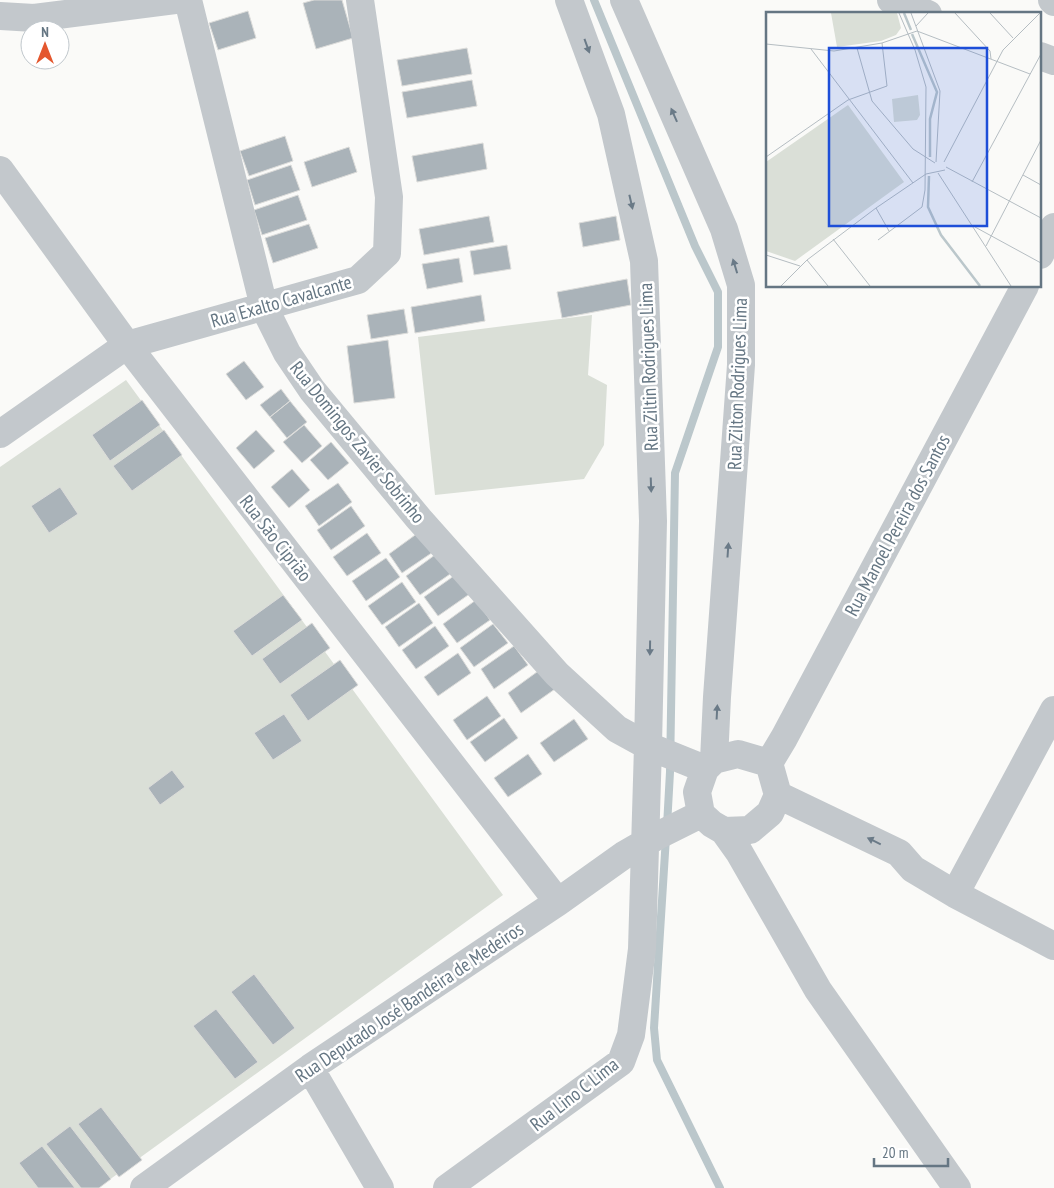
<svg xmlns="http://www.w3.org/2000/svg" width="1054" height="1188" font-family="'PT Sans Narrow',sans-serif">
<rect width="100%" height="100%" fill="#fafaf8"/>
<path fill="#dadfd7" d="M 592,315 L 588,375 L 607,385 L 604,445 L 584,479 L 435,495 L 418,337 Z
M 126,380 L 503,895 L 98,1188 L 0,1188 L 0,467 Z"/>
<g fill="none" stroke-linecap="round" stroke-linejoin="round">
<path stroke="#bbc7cb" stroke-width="8" d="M 594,0 L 695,246 L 718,292 L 718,347 L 675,473 L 670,772 L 667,826
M 666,837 L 654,1028 L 657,1060 L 720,1188"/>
</g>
<path fill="#aab3b9" stroke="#dcdcda" d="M 314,0 L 342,0 L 353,38 L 316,49 L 303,3 Z
M 248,11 L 256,38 L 218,50 L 209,23 Z
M 467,48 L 472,74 L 402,86 L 397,60 Z
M 472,80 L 477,106 L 407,118 L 402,92 Z
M 285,136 L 293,161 L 249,176 L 240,151 Z
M 483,143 L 487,169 L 417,182 L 412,156 Z
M 349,147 L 357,172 L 312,187 L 304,162 Z
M 291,165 L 300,190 L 255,205 L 247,180 Z
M 298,195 L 307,220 L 262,235 L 254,210 Z
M 489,216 L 494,242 L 424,255 L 419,229 Z
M 616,216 L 620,240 L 583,247 L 579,223 Z
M 309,224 L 318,248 L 273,263 L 265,238 Z
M 507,245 L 511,269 L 474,275 L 470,251 Z
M 459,258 L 463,282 L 427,289 L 422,264 Z
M 627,279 L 631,305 L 562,318 L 557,292 Z
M 481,295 L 485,321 L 415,333 L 411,307 Z
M 404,309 L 408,333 L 371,339 L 367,315 Z
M 388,340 L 395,398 L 354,403 L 347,346 Z
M 244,361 L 264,387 L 246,400 L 226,374 Z
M 281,389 L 290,401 L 270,417 L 260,405 Z
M 142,400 L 160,425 L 110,461 L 92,435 Z
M 290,401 L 307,422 L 287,438 L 270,417 Z
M 304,425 L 322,446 L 302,463 L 283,442 Z
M 164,430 L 182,455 L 132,491 L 113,466 Z
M 256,430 L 275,451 L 254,469 L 236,448 Z
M 331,442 L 349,463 L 328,480 L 310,460 Z
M 292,469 L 310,490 L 289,508 L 271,487 Z
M 338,483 L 352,502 L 319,526 L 305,506 Z
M 60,487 L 78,514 L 49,533 L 31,506 Z
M 351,506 L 365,526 L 331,550 L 317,530 Z
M 422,530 L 436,550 L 402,573 L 389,554 Z
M 367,533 L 381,553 L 347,576 L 333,557 Z
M 439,552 L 453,572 L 420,595 L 406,576 Z
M 386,558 L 400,577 L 366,601 L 352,581 Z
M 458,573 L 471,593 L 438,616 L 424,597 Z
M 402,582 L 416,602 L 382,625 L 368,606 Z
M 283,595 L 302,620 L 252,656 L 233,631 Z
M 476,600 L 490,620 L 457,643 L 443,624 Z
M 419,603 L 433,623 L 399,647 L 385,627 Z
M 312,623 L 330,648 L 280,684 L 262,659 Z
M 493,624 L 508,643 L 474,667 L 460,648 Z
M 435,626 L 449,646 L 416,669 L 402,650 Z
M 514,646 L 528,665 L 494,689 L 481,669 Z
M 458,653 L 471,673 L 438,696 L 424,677 Z
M 340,660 L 358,685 L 308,721 L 290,695 Z
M 541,669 L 555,689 L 521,713 L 508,693 Z
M 487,696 L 501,716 L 467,740 L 453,720 Z
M 284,714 L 302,741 L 273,760 L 254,733 Z
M 504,718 L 518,738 L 485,762 L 470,742 Z
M 574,719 L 588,739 L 554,762 L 540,743 Z
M 528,754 L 542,774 L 508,797 L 494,778 Z
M 172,770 L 185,787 L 160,805 L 148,788 Z
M 254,974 L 295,1028 L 273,1045 L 231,992 Z
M 216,1009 L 258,1062 L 235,1079 L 193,1026 Z
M 101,1107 L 142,1160 L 119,1177 L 78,1124 Z
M 70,1126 L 111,1179 L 99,1188 L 81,1188 L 46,1144 Z
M 42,1146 L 75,1188 L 38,1188 L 19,1163 Z"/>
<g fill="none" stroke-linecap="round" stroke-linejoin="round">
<path stroke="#c3c8cc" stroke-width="28" d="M 188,0 L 264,307 L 287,353 L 312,390 L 419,519 L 557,674 L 617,729 L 648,746 L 705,769
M 624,0 L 724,229 L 741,285 L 741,365 L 717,697 L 714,760
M 891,0 L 928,14
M 1052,0 L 1054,2
M 0,16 L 34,18 L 175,0
M 1040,56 L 1054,61
M 0,170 L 127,345 L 558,902
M 1040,255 L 1054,227
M 0,434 L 127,345 L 358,280 L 387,253 L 389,197 L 360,0
M 738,754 L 769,763 L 778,795 L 770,813 L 750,830 L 724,831 L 712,824 L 701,814 L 697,792 L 705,769 L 714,760 Z
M 769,763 L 784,738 L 1025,286
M 778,795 L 899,853 L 913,869 L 955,894 L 1054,946
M 724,831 L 739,852 L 818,990 L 957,1188
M 955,894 L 1054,710
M 310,1068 L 380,1188
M 144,1188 L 310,1068 L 558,902 L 624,855 L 657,836 L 701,814
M 447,1188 L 621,1062 L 631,1035 L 642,949 L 648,746 L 653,521 L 644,261 L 611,114 L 569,0"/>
</g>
<defs><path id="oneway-solid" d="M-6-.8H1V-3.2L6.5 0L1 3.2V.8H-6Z" transform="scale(1.25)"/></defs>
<g fill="#6a7a87">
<use href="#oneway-solid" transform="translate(587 46) rotate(70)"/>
<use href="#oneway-solid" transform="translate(674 115) rotate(-114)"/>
<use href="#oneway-solid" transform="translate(631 202) rotate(77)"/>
<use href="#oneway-solid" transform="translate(735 266) rotate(-107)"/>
<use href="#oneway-solid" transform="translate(651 485) rotate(88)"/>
<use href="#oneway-solid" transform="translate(728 550) rotate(-86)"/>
<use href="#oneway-solid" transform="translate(650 648) rotate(91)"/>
<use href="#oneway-solid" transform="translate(717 712) rotate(-87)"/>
<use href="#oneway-solid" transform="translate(874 841) rotate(-154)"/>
</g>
<g text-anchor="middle" stroke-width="5" stroke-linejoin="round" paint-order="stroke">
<g font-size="19" fill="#657683" stroke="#fff">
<text transform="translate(281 301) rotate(-16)" y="7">Rua Exalto Cavalcante</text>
<text transform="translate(648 367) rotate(-92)" y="7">Rua Ziltin Rodrigues Lima</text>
<text transform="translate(737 384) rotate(-88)" y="7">Rua Zilton Rodrigues Lima</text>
<text transform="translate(358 442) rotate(51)" y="7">Rua Domingos Zavier Sobrinho</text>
<text transform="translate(897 525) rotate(-62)" y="7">Rua Manoel Pereira dos Santos</text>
<text transform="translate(276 538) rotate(52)" y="7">Rua São Ciprião</text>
<text transform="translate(409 1002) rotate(-34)" y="7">Rua Deputado José Bandeira de Medeiros</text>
<text transform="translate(574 1094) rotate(-38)" y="7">Rua Lino C Lima</text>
</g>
</g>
<g transform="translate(766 12)">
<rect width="275" height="275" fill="#fafaf8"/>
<path d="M 65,1 L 131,1 L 135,16 L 130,23 L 115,29 L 71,35 ZM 152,83 L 154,103 L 151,108 L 128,110 L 126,87 ZM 82,93 L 138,170 L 29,249 L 0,239 L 0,150 Z" fill="#dadfd7"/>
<path fill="none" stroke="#bbc7cb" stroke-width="2.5" d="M 138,1 L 145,18M 146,22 L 171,80 L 164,107 L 164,145M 163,164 L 162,195 L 175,223 L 214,274"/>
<path fill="none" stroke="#b5bdc2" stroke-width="1" d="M 145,1 L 174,79 L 170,150M 189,1 L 224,39 L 225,47M 224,1 L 247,26M 150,14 L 162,1M 0,32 L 68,39 L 116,31 L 151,19 L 264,62M 91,36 L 106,89 L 147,137 L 169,151M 45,37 L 147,171M 0,145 L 82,88 L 121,74 L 116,31M 178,150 L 237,38 L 274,1M 180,155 L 275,206M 172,161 L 245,274M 257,163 L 275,173M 206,170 L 275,42M 110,196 L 123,219M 209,215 L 275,251M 67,227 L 104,274M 112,228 L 156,195 L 159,178 L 160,75 L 149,38 L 133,1M 220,234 L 275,128M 0,243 L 34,254M 41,248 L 62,274M 15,274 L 41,248 L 110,196 L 160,162 L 179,158"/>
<path fill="#1d4ed8" fill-opacity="0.15" stroke="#1d4ed8" stroke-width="2.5" d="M 63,36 L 221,36 L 221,214 L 63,214 Z"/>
<rect width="275" height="275" fill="none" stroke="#657683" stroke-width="2.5"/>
</g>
<g transform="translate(45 45)"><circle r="24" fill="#ffffff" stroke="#c1c8cd"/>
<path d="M0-4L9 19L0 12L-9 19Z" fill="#e4572e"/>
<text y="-8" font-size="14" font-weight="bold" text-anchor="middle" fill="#657683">N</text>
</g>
<path d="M874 1158v8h74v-8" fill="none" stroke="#657683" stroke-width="2.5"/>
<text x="882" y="1158" font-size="15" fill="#657683" stroke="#ffffff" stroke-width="4" paint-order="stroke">20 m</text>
</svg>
